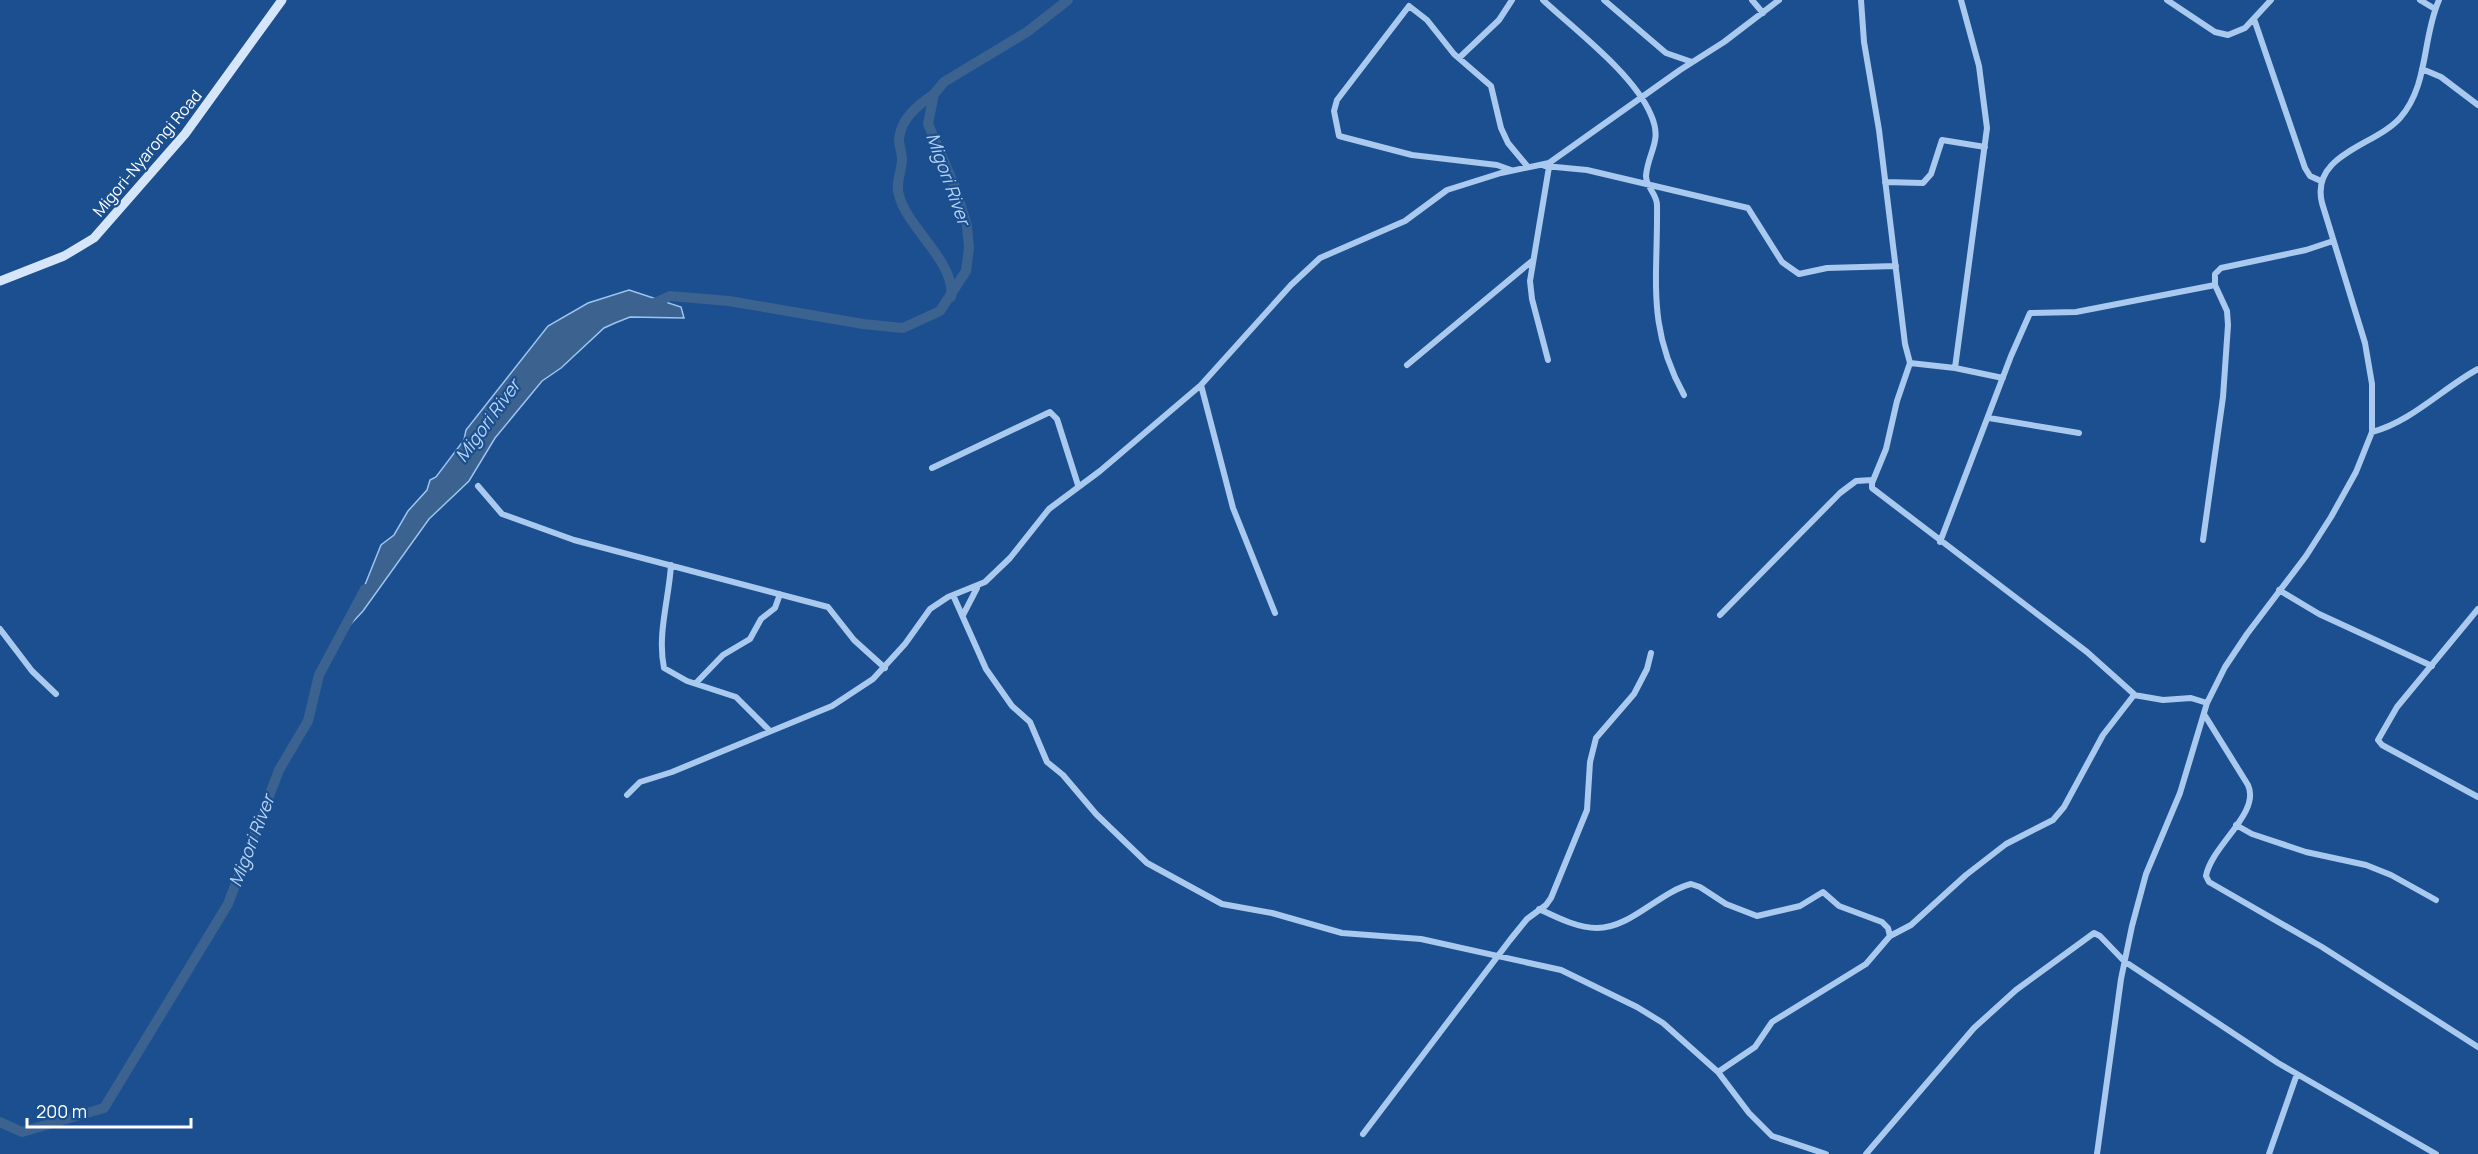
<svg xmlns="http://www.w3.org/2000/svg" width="2478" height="1154" font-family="Manrope,sans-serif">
<rect width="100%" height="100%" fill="#1b4f8f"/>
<path fill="#3c6290" stroke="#9cc4f0" stroke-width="1.5" d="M 629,290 L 681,307 L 684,318 L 630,317 L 615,323 L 604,328 L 561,368 L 542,381 L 495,438 L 469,481 L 429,519 L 363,611 L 348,627 L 381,545 L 394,535 L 408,511 L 427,490 L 430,480 L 436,477 L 464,440 L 466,430 L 548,326 L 588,303 Z"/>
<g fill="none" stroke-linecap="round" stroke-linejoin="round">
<path stroke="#3c6290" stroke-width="10" d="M 934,94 C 918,105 900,119 899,140 C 899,146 902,153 902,159 C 902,171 895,183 899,195 C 907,228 956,262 951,297
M 650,305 L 670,296 L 729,301 L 863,324 L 903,328 L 940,311 L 966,271 L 969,248 L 967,226 L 955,187 L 928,124 L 934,94 L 944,82 L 1027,32 L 1068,0
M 0,1122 L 22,1132 L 104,1108 L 228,904 L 279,770 L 308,721 L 319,675 L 365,589"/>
<path stroke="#a9c9ee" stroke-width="6" d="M 1543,0 C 1575,30 1634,74 1651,115 C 1663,142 1648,151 1646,176 C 1646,187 1657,194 1657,205 C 1658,280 1646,326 1684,395
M 1604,0 L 1666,53 L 1692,62
M 1752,0 L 1763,13
M 1861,0 L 1864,42 L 1879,130 L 1905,344 L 1910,363 L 1897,401 L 1886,449 L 1872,483 L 1872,488 L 2087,652 L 2135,695
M 2167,0 L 2215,32 L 2228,35 L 2245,28 L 2271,0
M 2420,0 L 2435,9
M 2254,19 L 2305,168 L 2310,176 L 2321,181
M 1459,58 L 1499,20 L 1512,0
M 2422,69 L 2441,77 L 2478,105
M 1545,166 L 1587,170 L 1748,208 L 1782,262 L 1799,274 L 1827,268 L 1896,266
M 1511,170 L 1497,165 L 1412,155 L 1339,136 L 1334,111 L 1337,100 L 1409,6 L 1427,20 L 1454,54 L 1491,86 L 1501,128 L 1508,143 L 1528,167
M 1885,182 L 1923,183 L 1931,174 L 1942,140 L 1985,147
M 1548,360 L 1532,299 L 1530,281 L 1549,167
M 1910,363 L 1955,368 L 2003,378
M 1407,365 L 1532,261
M 1955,368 L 1987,128 L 1979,66 L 1961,0
M 1201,385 L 1233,508 L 1275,613
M 1989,418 L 2079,433
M 2372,432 C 2411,422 2443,388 2478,369
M 932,468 L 1050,412 L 1057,419 L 1078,485
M 478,486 L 502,514 L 574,540 L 828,607 L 854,640 L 885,668
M 2203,540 L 2223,397 L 2228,325 L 2227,311 L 2215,285
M 1940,542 L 2011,356 L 2030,313 L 2076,312 L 2215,285 L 2215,274 L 2221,268 L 2306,250 L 2333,241
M 671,565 C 669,599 657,634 664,668 L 687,681 L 736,697 L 769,730
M 2279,590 L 2319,614 L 2432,666
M 953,595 L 986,669 L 1012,706 L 1030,722 L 1047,762 L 1063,775 L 1096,814 L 1147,863 L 1222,904 L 1272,913 L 1342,933 L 1421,939 L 1561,970 L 1637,1007 L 1663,1023 L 1718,1072 L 1749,1113 L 1772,1136 L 1826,1154
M 2478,609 L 2397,707 L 2378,740 L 2382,745 L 2478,797
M 963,615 L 977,588
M 1720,615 L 1840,493 L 1856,481 L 1872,480
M 0,629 L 32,671 L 56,694
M 696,683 L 723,655 L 750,639 L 761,619 L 775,608 L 780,594
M 2204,714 L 2248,785 C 2261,813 2211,846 2206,876 L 2209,882 L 2322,947 L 2478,1047
M 627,795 L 640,782 L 672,772 L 832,706 L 873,679 L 905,644 L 930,609 L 948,597 L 985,582 L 1010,558 L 1049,509 L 1100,471 L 1201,385 L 1291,285 L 1320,258 L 1405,221 L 1447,190 L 1501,173 L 1549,163 L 1680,70 L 1724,42 L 1779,0
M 2236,825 L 2252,834 L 2306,852 L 2366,865 L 2391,875 L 2436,900
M 1539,909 C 1556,917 1577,928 1597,928 C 1631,928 1659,892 1691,884 L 1700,887 L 1726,904 L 1757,916 L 1800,906 L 1823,892 L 1839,906 L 1882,922 L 1888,928 L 1890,936
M 1718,1072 L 1755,1047 L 1772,1022 L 1866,964 L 1890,936 L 1911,925 L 1966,875 L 2006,844 L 2053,820 L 2064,807 L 2103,735 L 2134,695 L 2163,700 L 2191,698 L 2207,703
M 1363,1134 L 1510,940 L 1527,919 L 1546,905 L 1551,898 L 1587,810 L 1590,762 L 1596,738 L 1634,694 L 1647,669 L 1651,653
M 1866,1154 L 1974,1028 L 2016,990 L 2094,933 L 2100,936 L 2124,961 L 2278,1063 L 2436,1154
M 2097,1154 L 2121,979 L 2132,926 L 2146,874 L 2180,793 L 2207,703 L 2225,667 L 2247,634 L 2306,556 L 2331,517 L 2356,472 L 2372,432 L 2372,384 L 2365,343 L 2322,203 C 2310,154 2375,146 2400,118 C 2429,85 2422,38 2439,0
M 2269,1154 L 2297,1074"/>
<path stroke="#d6e6fa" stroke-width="9" d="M 0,281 L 64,256 L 94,238 L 185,134 L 282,0"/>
</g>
<g text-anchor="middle" stroke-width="4.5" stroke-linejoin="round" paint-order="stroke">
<g font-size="16" fill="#fff" stroke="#1b4f8f">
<text transform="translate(147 153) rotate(-50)" y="6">Migori-Nyarongi Road</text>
</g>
<g font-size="18" font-style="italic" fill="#b5d3f5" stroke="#1b4f8f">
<text transform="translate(948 179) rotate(70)" y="6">Migori River</text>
<text transform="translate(488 421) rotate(-54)" y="6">Migori River</text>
<text transform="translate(252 841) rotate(-69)" y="6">Migori River</text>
</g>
</g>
<path d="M27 1118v9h164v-9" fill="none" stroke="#ffffff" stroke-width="3"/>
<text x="36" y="1118" font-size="18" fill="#ffffff" stroke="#1b4f8f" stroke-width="4.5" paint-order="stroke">200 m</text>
</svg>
